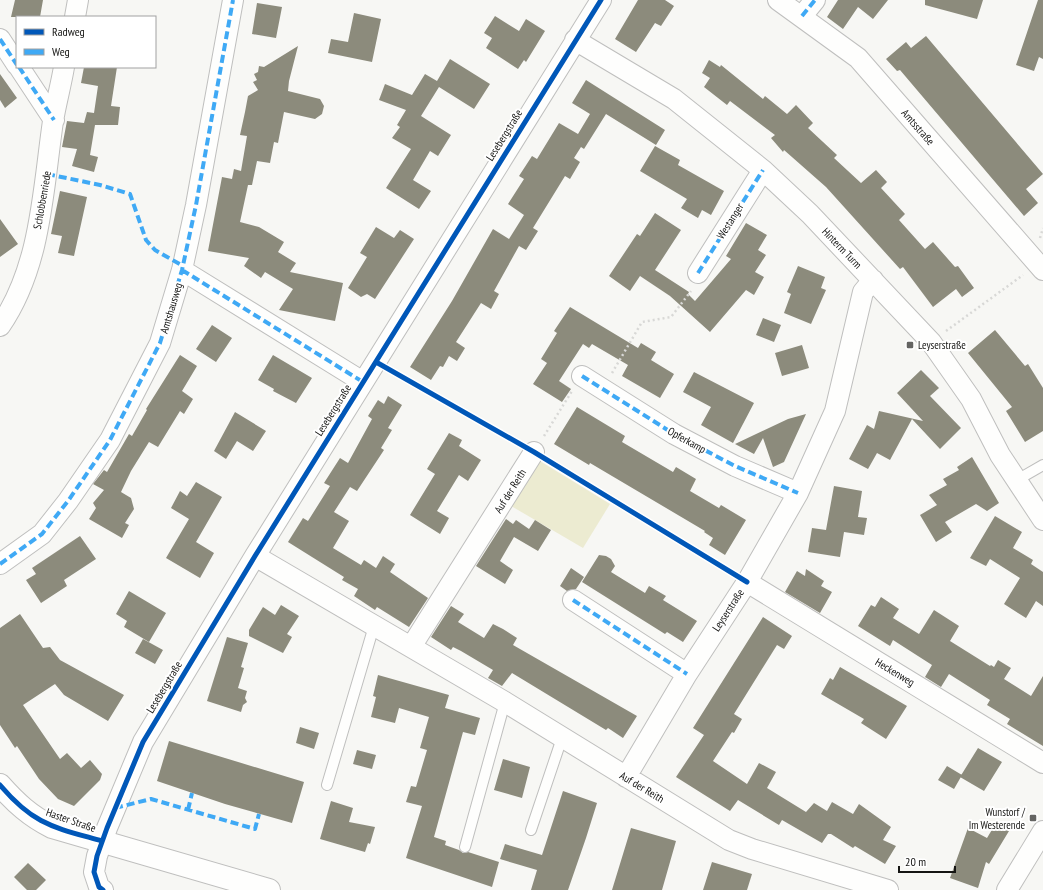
<svg xmlns="http://www.w3.org/2000/svg" width="1043" height="890" font-family="'PT Sans Narrow',sans-serif">
<rect width="100%" height="100%" fill="#f7f7f4"/>
<path fill="#ecebd1" d="M 535,458 L 610,504 L 583,548 L 506,503 Z"/>
<path fill="#8c8b7c" d="M 15,0 L 43,0 L 40,17 L 11,17 Z
M 638,0 L 665,0 L 674,6 L 661,26 L 655,23 L 636,52 L 615,39 Z
M 838,0 L 888,0 L 873,19 L 858,7 L 843,29 L 827,17 Z
M 925,0 L 983,0 L 977,19 L 925,5 Z
M 1038,0 L 1043,0 L 1043,59 L 1039,57 L 1034,71 L 1016,65 Z
M 257,3 L 282,7 L 276,38 L 252,34 Z
M 354,13 L 381,19 L 372,62 L 328,53 L 331,39 L 348,42 Z
M 495,16 L 519,31 L 526,19 L 545,31 L 526,62 L 524,60 L 518,69 L 486,48 L 492,38 L 484,33 Z
M 926,36 L 1043,174 L 1026,189 L 1038,203 L 1024,216 L 900,70 L 897,71 L 886,59 L 906,42 L 911,48 Z
M 298,46 L 289,81 L 288,91 L 320,99 L 324,106 L 322,114 L 315,119 L 284,112 L 278,143 L 274,142 L 270,163 L 257,161 L 252,185 L 248,185 L 240,222 L 259,227 L 284,242 L 278,252 L 296,263 L 290,272 L 343,283 L 335,321 L 279,310 L 293,289 L 265,272 L 261,278 L 244,266 L 249,258 L 208,251 L 222,177 L 232,179 L 234,169 L 241,171 L 247,136 L 240,135 L 245,112 L 248,96 L 258,90 L 253,82 L 257,80 L 254,74 L 258,72 L 259,66 L 264,67 Z
M 450,59 L 490,84 L 474,109 L 439,87 L 421,116 L 451,135 L 438,156 L 430,151 L 413,180 L 431,191 L 419,209 L 386,188 L 411,149 L 392,138 L 400,127 L 397,125 L 406,110 L 379,100 L 385,84 L 412,95 L 425,74 L 437,81 Z
M 709,60 L 720,67 L 721,65 L 763,99 L 765,96 L 787,114 L 796,105 L 813,123 L 808,128 L 837,155 L 834,158 L 861,183 L 876,170 L 887,182 L 881,188 L 905,214 L 899,220 L 925,249 L 933,242 L 955,267 L 958,266 L 974,288 L 962,297 L 956,289 L 933,307 L 903,267 L 900,269 L 826,187 L 784,150 L 783,152 L 771,138 L 775,135 L 730,101 L 727,105 L 704,87 L 710,78 L 702,73 Z
M 84,67 L 117,67 L 111,106 L 120,107 L 118,125 L 95,125 L 90,155 L 98,157 L 94,172 L 72,166 L 77,149 L 62,147 L 67,121 L 84,123 L 87,112 L 94,113 L 98,86 L 81,83 Z
M 0,74 L 17,98 L 5,108 L 0,100 Z
M 586,80 L 665,130 L 656,145 L 606,114 L 584,149 L 581,147 L 574,158 L 580,162 L 570,179 L 565,176 L 533,228 L 538,231 L 526,250 L 519,246 L 494,291 L 499,294 L 491,309 L 481,303 L 456,342 L 465,348 L 457,361 L 449,356 L 443,367 L 440,366 L 431,380 L 410,367 L 452,301 L 493,229 L 509,239 L 524,215 L 508,204 L 524,179 L 519,176 L 532,156 L 537,159 L 559,123 L 578,134 L 590,114 L 572,103 Z
M 655,146 L 680,160 L 678,165 L 724,191 L 711,215 L 702,210 L 698,218 L 681,208 L 687,199 L 640,171 Z
M 60,191 L 87,197 L 74,256 L 58,253 L 62,236 L 51,234 Z
M 655,213 L 681,230 L 655,270 L 689,292 L 688,294 L 695,301 L 731,259 L 726,256 L 746,223 L 767,235 L 758,250 L 766,255 L 755,272 L 764,277 L 754,295 L 746,290 L 710,332 L 670,296 L 640,276 L 630,291 L 609,276 L 637,234 L 640,236 Z
M 0,219 L 18,244 L 0,257 Z
M 376,227 L 394,238 L 400,230 L 414,239 L 375,299 L 367,294 L 361,297 L 348,288 L 367,257 L 360,253 Z
M 798,266 L 825,277 L 821,288 L 826,290 L 811,324 L 784,313 L 791,294 L 787,292 Z
M 570,307 L 638,348 L 641,343 L 656,352 L 651,360 L 674,374 L 660,398 L 622,376 L 628,365 L 592,344 L 589,348 L 583,344 L 559,381 L 571,389 L 562,402 L 533,384 L 547,363 L 541,359 L 557,333 L 554,331 Z
M 763,318 L 781,325 L 774,342 L 756,335 Z
M 212,325 L 232,338 L 216,362 L 196,349 Z
M 995,330 L 1025,366 L 1028,364 L 1043,388 L 1043,431 L 1025,442 L 1006,411 L 1012,407 L 968,353 Z
M 802,345 L 809,368 L 782,376 L 775,353 Z
M 180,355 L 197,366 L 182,391 L 193,399 L 184,414 L 180,411 L 158,447 L 149,442 L 131,471 L 121,492 L 131,498 L 134,509 L 125,523 L 129,525 L 122,538 L 89,519 L 96,508 L 93,503 L 104,490 L 93,484 L 104,470 L 107,472 L 129,434 L 132,436 L 147,410 L 146,409 Z
M 273,355 L 312,378 L 296,403 L 273,391 L 274,389 L 258,380 Z
M 921,370 L 939,388 L 930,396 L 961,428 L 940,449 L 912,419 L 890,460 L 877,453 L 868,469 L 849,459 L 867,425 L 874,429 L 879,411 L 923,421 L 897,393 Z
M 694,372 L 754,403 L 733,443 L 701,425 L 711,407 L 683,392 Z
M 388,396 L 402,405 L 388,428 L 392,430 L 381,448 L 384,450 L 357,491 L 350,487 L 334,512 L 349,521 L 333,548 L 361,565 L 364,560 L 376,568 L 383,556 L 395,564 L 390,572 L 428,598 L 409,627 L 377,607 L 375,610 L 354,596 L 358,589 L 342,580 L 344,577 L 288,542 L 303,518 L 308,521 L 330,486 L 324,483 L 340,458 L 348,463 L 372,419 L 368,416 L 378,400 L 384,404 Z
M 577,407 L 625,436 L 622,442 L 673,472 L 676,467 L 696,479 L 690,491 L 719,508 L 721,505 L 746,520 L 725,555 L 709,545 L 713,538 L 704,532 L 705,531 L 590,463 L 589,465 L 554,444 Z
M 235,412 L 266,431 L 253,451 L 237,441 L 226,459 L 214,451 Z
M 806,414 L 784,462 L 773,467 L 763,438 L 754,454 L 735,444 L 788,419 Z
M 449,433 L 462,440 L 459,446 L 481,460 L 468,481 L 459,475 L 437,511 L 449,518 L 440,534 L 410,515 L 435,474 L 427,469 Z
M 972,457 L 999,503 L 987,511 L 976,504 L 945,522 L 952,532 L 936,542 L 920,515 L 937,505 L 929,495 L 947,485 L 943,479 L 959,470 L 957,467 Z
M 196,482 L 222,497 L 196,542 L 214,553 L 200,578 L 166,558 L 189,519 L 171,508 L 180,491 L 187,496 Z
M 834,486 L 862,491 L 858,517 L 867,518 L 864,535 L 844,532 L 840,557 L 808,552 L 812,528 L 826,530 Z
M 995,516 L 1022,532 L 1013,548 L 1033,560 L 1031,564 L 1043,572 L 1043,606 L 1036,601 L 1026,618 L 1004,604 L 1020,578 L 990,559 L 986,566 L 970,558 Z
M 506,519 L 513,524 L 516,520 L 529,529 L 535,520 L 551,530 L 538,551 L 514,537 L 500,561 L 513,570 L 505,584 L 476,566 Z
M 80,536 L 96,559 L 64,580 L 67,586 L 41,603 L 26,580 L 36,574 L 32,568 Z
M 599,555 L 606,556 L 611,559 L 615,566 L 611,572 L 645,593 L 649,586 L 666,596 L 663,600 L 697,621 L 683,642 L 667,632 L 665,634 L 582,582 Z
M 571,568 L 584,577 L 576,589 L 567,591 L 560,586 Z
M 806,569 L 824,581 L 821,586 L 832,592 L 820,613 L 785,592 L 797,571 L 805,576 Z
M 129,591 L 166,613 L 149,642 L 124,627 L 127,621 L 116,614 Z
M 881,597 L 899,609 L 893,618 L 919,634 L 934,610 L 959,626 L 950,641 L 990,666 L 991,665 L 994,667 L 998,660 L 1011,668 L 1004,679 L 1031,696 L 1043,676 L 1043,746 L 1007,724 L 1010,719 L 987,705 L 990,700 L 949,674 L 941,687 L 925,677 L 932,665 L 893,640 L 890,646 L 858,626 L 871,605 L 875,607 Z
M 281,605 L 299,616 L 287,634 L 292,637 L 283,653 L 249,636 L 249,630 L 263,607 L 275,615 Z
M 451,606 L 464,614 L 458,622 L 484,638 L 493,624 L 503,629 L 517,638 L 513,645 L 637,716 L 623,738 L 608,728 L 606,730 L 512,673 L 502,686 L 488,678 L 493,670 L 461,651 L 453,647 L 451,650 L 431,637 Z
M 20,614 L 43,648 L 50,647 L 60,660 L 124,695 L 108,721 L 64,695 L 55,684 L 23,705 L 60,759 L 67,753 L 81,768 L 90,760 L 102,774 L 100,780 L 74,806 L 58,799 L 39,779 L 17,746 L 15,748 L 0,725 L 0,628 Z
M 763,617 L 792,636 L 784,649 L 777,645 L 734,714 L 742,719 L 734,733 L 732,732 L 713,761 L 747,784 L 759,763 L 776,772 L 767,788 L 806,812 L 814,803 L 827,811 L 832,802 L 853,814 L 859,804 L 891,827 L 883,840 L 896,846 L 885,864 L 855,846 L 853,848 L 831,834 L 828,834 L 822,843 L 782,820 L 779,825 L 738,800 L 730,811 L 676,777 L 704,735 L 693,728 Z
M 227,637 L 248,643 L 241,667 L 244,668 L 238,688 L 247,691 L 245,698 L 247,702 L 243,705 L 241,712 L 207,701 Z
M 143,639 L 163,650 L 155,664 L 135,653 Z
M 840,667 L 907,706 L 886,739 L 861,723 L 864,719 L 821,694 L 830,678 L 833,680 Z
M 378,675 L 449,695 L 445,708 L 480,718 L 475,735 L 463,732 L 434,837 L 446,841 L 445,845 L 459,850 L 463,853 L 468,852 L 499,862 L 492,887 L 406,858 L 422,806 L 406,802 L 411,786 L 416,787 L 427,750 L 420,748 L 429,717 L 399,708 L 395,723 L 371,717 L 376,697 L 373,696 Z
M 300,727 L 319,733 L 314,749 L 296,743 Z
M 169,741 L 304,782 L 292,823 L 225,804 L 157,781 Z
M 978,748 L 1002,762 L 984,791 L 960,777 Z
M 357,750 L 376,755 L 372,769 L 353,764 Z
M 503,759 L 530,767 L 522,798 L 494,790 Z
M 947,766 L 962,775 L 954,789 L 938,780 Z
M 563,791 L 597,803 L 586,838 L 568,890 L 531,890 L 537,870 L 500,859 L 505,844 L 542,855 Z
M 331,801 L 353,808 L 349,822 L 375,827 L 370,844 L 368,843 L 365,852 L 320,839 Z
M 996,823 L 1009,831 L 989,864 L 986,862 L 978,888 L 950,878 L 968,828 L 987,838 Z
M 631,828 L 676,841 L 662,890 L 612,890 Z
M 712,862 L 752,874 L 747,890 L 703,890 Z
M 28,863 L 46,880 L 36,890 L 27,890 L 14,877 Z"/>
<g fill="none" stroke-linecap="round" stroke-linejoin="round">
<g stroke="#bfbfbe" stroke-width="12">
<path id="lane" d="M 1017,480 L 1043,465
M 327,785 L 374,626
M 531,830 L 562,738
M 465,847 L 505,702"/>
</g>
<g stroke="#bfbfbe" stroke-width="22">
<path id="street" d="M 778,0 L 858,58 L 1043,270
M 802,16 L 815,0
M 75,17 L 78,0
M 0,39 L 17,65
M 575,40 L 674,99 L 763,170 L 810,214 L 931,342 L 971,399 L 1000,455 L 1043,520
M 19,67 L 54,120
M 182,270 L 363,382
M 698,273 L 763,170
M 0,326 C 41,267 43,190 53,121 C 56,103 61,85 64,67
M 582,376 L 674,434 L 735,466 L 798,493
M 255,556 L 505,702 L 729,840 L 752,849 L 888,890
M 0,564 L 42,534 L 68,501 L 110,440 L 160,343 L 182,270 L 196,205 L 233,0
M 747,582 L 1043,763
M 573,600 L 687,674
M 411,647 L 534,452
M 626,777 L 687,674 L 747,582 L 798,493 L 835,411 L 863,292 L 873,280
M 103,890 L 99,887 L 94,872 L 97,856 L 107,828 L 143,742 L 255,556 L 601,0
M 1007,890 L 1043,831"/>
</g>
<g stroke="#bfbfbe" stroke-width="24">
<path id="primary" d="M 0,785 C 16,803 30,816 52,827 L 269,890"/>
</g>
<path stroke="#d8d8d6" stroke-width="2.5" stroke-dasharray="2 3" stroke-linecap="butt" d="M 1040,238 L 1043,228
M 946,331 L 1023,275
M 612,373 L 642,322 L 671,317 L 691,291
M 544,436 L 572,391"/>
<use href="#lane" stroke="#fefefd" stroke-width="10"/>
<use href="#street" stroke="#fefefd" stroke-width="20"/>
<use href="#primary" stroke="#fefefd" stroke-width="22"/>
<path stroke="#3fa9f5" stroke-width="4" stroke-dasharray="8 4" stroke-linecap="butt" d="M 802,16 L 815,0
M 0,39 L 17,65
M 19,67 L 54,120
M 47,174 L 100,185 L 130,194 L 146,240 L 155,250 L 183,266
M 182,270 L 363,382
M 698,273 L 763,170
M 582,376 L 674,434 L 735,466 L 798,493
M 0,564 L 42,534 L 68,501 L 110,440 L 160,343 L 182,270 L 196,205 L 233,0
M 573,600 L 687,674
M 115,808 L 151,799 L 255,829 L 259,814
M 188,810 L 192,793"/>
<g stroke="#fff" stroke-width="8">
<path id="cycleway" d="M 376,362 L 534,452 L 747,582
M 0,785 C 34,825 53,827 102,841
M 103,890 L 99,887 L 94,872 L 97,856 L 107,828 L 143,742 L 255,556 L 601,0"/>
</g>
<use href="#cycleway" stroke="#0057b8" stroke-width="5"/>
</g>
<g fill="#646462" stroke="#fff" stroke-width="1.5">
<rect x="906" y="341" width="8" height="8" rx="2"/>
<rect x="1029" y="814" width="8" height="8" rx="2"/>
</g>
<g text-anchor="middle" stroke-width="4" stroke-linejoin="round" paint-order="stroke">
<g font-size="11" fill="#151513" stroke="#fff">
<text transform="translate(918 127) rotate(49)" y="4">Amtsstraße</text>
<text transform="translate(504 135) rotate(-58)" y="4">Lesebergstraße</text>
<text transform="translate(42 200) rotate(-80)" y="4">Schlobbenriede</text>
<text transform="translate(730 221) rotate(-58)" y="4">Westanger</text>
<text transform="translate(842 248) rotate(46)" y="4">Hinterm Turm</text>
<text transform="translate(171 308) rotate(-73)" y="4">Amtshausweg</text>
<text transform="translate(333 410) rotate(-58)" y="4">Lesebergstraße</text>
<text transform="translate(687 440) rotate(29)" y="4">Opferkamp</text>
<text transform="translate(510 491) rotate(-58)" y="4">Auf der Reith</text>
<text transform="translate(728 610) rotate(-57)" y="4">Leyserstraße</text>
<text transform="translate(895 672) rotate(31)" y="4">Heckenweg</text>
<text transform="translate(164 687) rotate(-59)" y="4">Lesebergstraße</text>
<text transform="translate(642 787) rotate(31)" y="4">Auf der Reith</text>
<text transform="translate(71 820) rotate(19)" y="4">Haster Straße</text>
</g>
<g font-size="11" fill="#151513" stroke="#fff" text-anchor="start">
<text x="918" y="349">Leyserstraße</text>
<text x="1025" y="816" text-anchor="end">Wunstorf /<tspan x="1025" dy="13">Im Westerende</tspan></text>
</g>
</g>
<rect x="16" y="16" width="140" height="52" fill="#ffffff" stroke="#a1a1a1"/>
<rect x="24" y="29" width="20" height="6" fill="#0057b8" stroke="#a1a1a1"/>
<text x="52" y="36" font-size="12" fill="#151513">Radweg</text>
<rect x="24" y="49" width="20" height="6" fill="#3fa9f5" stroke="#a1a1a1"/>
<text x="52" y="56" font-size="12" fill="#151513">Weg</text>
<path d="M899 866v6h56v-6" fill="none" stroke="#151513" stroke-width="2"/>
<text x="905" y="866" font-size="12" fill="#151513" stroke="#ffffff" stroke-width="3" paint-order="stroke">20 m</text>
</svg>
